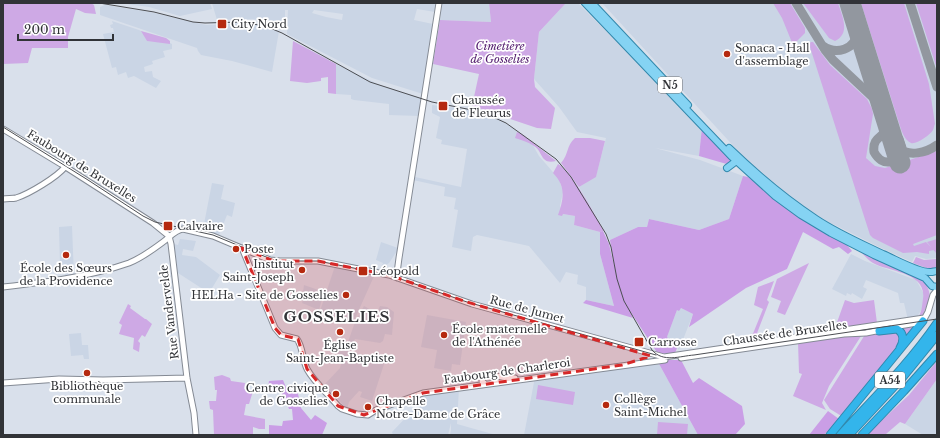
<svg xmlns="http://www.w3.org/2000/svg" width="940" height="438" font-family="'Libre Baskerville',serif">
<rect width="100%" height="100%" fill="#d9e0eb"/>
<path fill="#cad5e5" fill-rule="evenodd" d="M 119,3 L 210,3 L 212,9 L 180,16 L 149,7 Z
M 212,3 L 436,3 L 435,12 L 417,9 L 414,20 L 433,24 L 423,94 L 372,78 L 287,34 L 288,10 L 285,10 L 285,27 L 283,29 L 270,23 L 253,19 L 217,20 ZM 314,10 L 343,14 L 342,20 L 326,17 L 312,13 Z
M 442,3 L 489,3 L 491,22 L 440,20 Z
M 566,3 L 578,3 L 702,127 L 699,156 L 655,148 L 700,160 L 743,176 L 729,219 L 699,230 L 649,219 L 647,227 L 638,227 L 610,240 L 579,187 L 596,176 L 606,138 L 577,132 L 559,107 L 534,79 L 539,32 Z
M 602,3 L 937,3 L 937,258 L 926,259 L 915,256 L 912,262 L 879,247 L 835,225 L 827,222 L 795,201 L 750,164 Z
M 105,5 L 150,12 L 206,25 L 254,23 L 279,31 L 272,72 L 232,61 L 201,55 L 198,51 L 197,48 L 100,15 L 100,7 Z
M 112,21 L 139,30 L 143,32 L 147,41 L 168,42 L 172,44 L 172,49 L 163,51 L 165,57 L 152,61 L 153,64 L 144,67 L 145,72 L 152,71 L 153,77 L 161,81 L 156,88 L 134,76 L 128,78 L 126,72 L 118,75 L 116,67 L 112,68 L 103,34 L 114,32 L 113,28 L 111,28 L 110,25 L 113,24 Z
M 336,64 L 380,85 L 421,98 L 420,116 L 389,115 L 389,104 L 354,100 L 351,99 L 351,95 L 336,94 Z
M 432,105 L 481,111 L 504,122 L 530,140 L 539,156 L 559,179 L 563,192 L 560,206 L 562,214 L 575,216 L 574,225 L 600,232 L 600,254 L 614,306 L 586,300 L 586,287 L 577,284 L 578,275 L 566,272 L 560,283 L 529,246 L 477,235 L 473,237 L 471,251 L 452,247 L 458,210 L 454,209 L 456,198 L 444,196 L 445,187 L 413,180 L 415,177 L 461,187 L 467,149 L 441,144 L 442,140 L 436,138 L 440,117 L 432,113 Z
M 212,183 L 224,185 L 221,199 L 235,203 L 232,217 L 227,215 L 219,235 L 203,229 Z
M 72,226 L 74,276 L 65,277 L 64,266 L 60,265 L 59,227 Z
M 180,239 L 196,241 L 193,251 L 183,249 L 182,255 L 196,257 L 220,275 L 209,293 L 178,273 L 174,244 L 178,245 Z
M 381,242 L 398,248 L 400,252 L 397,251 L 389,263 L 381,268 L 383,263 L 376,260 Z
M 851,254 L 865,261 L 916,280 L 924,294 L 923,307 L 917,317 L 908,320 L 904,303 L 900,303 L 898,293 L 866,280 L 863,287 L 867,289 L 862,299 L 852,293 L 851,295 L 847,293 L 846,296 L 832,289 Z
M 335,266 L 375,274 L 353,323 L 332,316 L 320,311 Z
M 304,285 L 324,292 L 319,310 L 302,303 L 305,293 L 303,292 Z
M 364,306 L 377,313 L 380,306 L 387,307 L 394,312 L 392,335 L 385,334 L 383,341 L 380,343 L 355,339 L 351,347 L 347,345 L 355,322 Z
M 681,308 L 693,314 L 679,350 L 667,337 L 677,310 Z
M 427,315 L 466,322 L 460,365 L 452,364 L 451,371 L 434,368 L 437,350 L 421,347 Z
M 81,333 L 82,345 L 88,345 L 89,359 L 84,359 L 83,355 L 71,356 L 69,334 Z
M 329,342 L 354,353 L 386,358 L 372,401 L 360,397 L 362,392 L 359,391 L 349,402 L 347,409 L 324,385 L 340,368 L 343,357 L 332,349 L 326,351 Z
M 658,362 L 698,435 L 524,435 L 535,377 Z
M 937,379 L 937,435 L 923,435 L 905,424 Z
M 459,388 L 457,424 L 496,435 L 450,435 L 451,430 L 451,423 L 448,435 L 393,435 L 392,432 L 414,409 L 412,399 Z"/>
<path fill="#cea9e5" d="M 3,3 L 91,3 L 94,5 L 96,14 L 85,13 L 76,9 L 68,37 L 68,48 L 32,48 L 28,63 L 3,64 Z
M 489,3 L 566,3 L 539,32 L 534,79 L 535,87 L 555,108 L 551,129 L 537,128 L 472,106 L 479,74 L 433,64 L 440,20 L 491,22 Z
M 773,3 L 790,3 L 805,28 L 805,33 L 793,45 L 782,18 Z
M 803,3 L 838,3 C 842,16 851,33 835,41 L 829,38 Z
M 861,3 L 904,3 L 929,84 L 935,124 C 934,125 934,128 933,130 C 930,135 916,145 911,143 C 904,140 901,129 899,123 Z
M 916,3 L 937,3 L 937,69 Z
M 141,31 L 166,38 L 170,41 L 170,44 L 147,41 Z
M 293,41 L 336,64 L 336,94 L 328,93 L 328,77 L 321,78 L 321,81 L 307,83 L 290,81 Z
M 811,42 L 813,42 L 830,65 L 867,99 L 872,109 L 873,114 L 866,158 L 875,166 L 885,168 L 937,151 L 937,235 L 913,244 L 914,246 L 926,242 L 934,250 L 929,251 L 929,254 L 917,252 L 903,253 L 873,238 L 870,235 L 809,44 Z
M 517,132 L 522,134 L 556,161 C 540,165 543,151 534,146 C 528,142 521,140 515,138 Z
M 575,138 L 590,138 L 605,141 L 596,177 L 579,187 L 561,163 C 569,154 566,146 575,138 Z
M 558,164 C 572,171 595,215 604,231 L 600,232 L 574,225 L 575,216 L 563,214 L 562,216 L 558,215 C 564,199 566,186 553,173 Z
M 937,239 L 937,252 L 936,253 L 927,242 Z
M 859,250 L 923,280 C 934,295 929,299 923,315 L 919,316 C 922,311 922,305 923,299 C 927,272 889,272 873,263 C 868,260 863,254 859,250 Z
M 916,257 L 924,260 L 937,259 L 937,267 L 929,269 L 913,263 Z
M 809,263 L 785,315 L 777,312 L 781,301 L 771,297 L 777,279 Z
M 774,281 L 767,300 L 769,302 L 754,341 L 750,341 L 763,309 L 754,305 L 758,287 Z
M 845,300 L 854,303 L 874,300 L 877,323 L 835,328 Z
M 128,304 L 131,306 L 130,308 L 145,319 L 146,319 L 152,324 L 145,337 L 142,335 L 138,341 L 140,343 L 139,352 L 133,349 L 134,338 L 119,334 L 122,325 L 119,323 Z
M 917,326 L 843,417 L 830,409 L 824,400 L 866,333 Z
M 863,333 L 829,386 L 822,403 L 826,410 L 793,396 L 802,374 L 799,373 L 798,342 Z
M 937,361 L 937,379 L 905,424 L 900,422 L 886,434 L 887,435 L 866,435 L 909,395 Z
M 222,375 L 230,378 L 231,381 L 245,383 L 244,389 L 253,391 L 249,404 L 246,404 L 244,415 L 265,419 L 265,429 L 259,429 L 253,427 L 253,435 L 214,435 L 213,410 L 210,409 L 209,401 L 216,401 L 217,390 L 215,390 L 214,377 Z
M 538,385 L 575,392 L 573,405 L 536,399 Z
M 658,422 L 688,424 L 687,435 L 657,435 Z"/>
<path fill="#ca9ee6" d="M 702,127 L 731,160 L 730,165 L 699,156 Z
M 743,176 L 748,177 L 778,201 L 847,245 L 852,251 L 848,254 L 839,247 L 833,249 L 803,232 L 787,269 L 746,288 L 689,327 L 693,314 L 681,308 L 679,311 L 677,310 L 667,337 L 677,348 L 675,353 L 658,354 L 630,311 L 633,318 L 583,303 L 586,300 L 614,306 L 600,254 L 600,232 L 603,231 L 609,244 L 614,265 L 610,240 L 638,227 L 647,227 L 649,219 L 699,230 L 729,219 Z
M 659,360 L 681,360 L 693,383 L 699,378 L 742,406 L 745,424 L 735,435 L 698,435 L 658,362 Z
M 283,380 L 288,392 L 297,389 L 301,408 L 311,420 L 315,415 L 327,423 L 322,435 L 269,435 L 269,425 L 282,426 L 283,421 L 293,420 L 292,409 L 289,409 L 286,401 L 281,400 L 282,393 L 268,388 L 269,381 Z
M 828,411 L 839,419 L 824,435 L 809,435 Z"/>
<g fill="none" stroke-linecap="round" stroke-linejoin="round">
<path stroke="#92979f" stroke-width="9" d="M 796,3 L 825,50 L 833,60 L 881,105 L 888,127 C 884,138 872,136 874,152 C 882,167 898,165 902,148 L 899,139 L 890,129
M 910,3 L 937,87
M 823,46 C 836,55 855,50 857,33 C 858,28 856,23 855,18
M 898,148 C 909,157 926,153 937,145"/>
<path stroke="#92979f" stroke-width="21" d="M 850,3 L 900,163"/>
<g stroke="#848a94" stroke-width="7">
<path id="secondary" d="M 3,129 L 61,164 L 153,223 L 169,236 L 171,244 L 187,378 L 194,413 L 196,435
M 3,199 C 7,198 12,199 16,198 C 29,194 57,177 65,167
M 242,248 L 275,328 L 281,335 L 297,339 C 303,347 302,359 307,369 C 314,382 328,394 338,406 L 342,409 L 357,414 L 368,415 L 376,410 L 423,393 L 665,360
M 398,278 L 397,273 L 399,258 L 439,3
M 3,287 C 46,282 89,277 129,263 C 139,259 155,248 163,242 C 170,237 175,230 183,229 L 213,236 L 270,260 L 280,261 L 318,261 L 389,275 L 472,304 L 664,357 L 924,318
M 893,327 L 917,323 L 923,321 L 928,312 L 933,295 L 937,290
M 681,358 L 844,334 L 866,333 L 881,330
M 3,383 L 59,379 L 103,380 L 187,378
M 485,384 L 482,381 L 484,375 L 515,378"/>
</g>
<g stroke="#3288ac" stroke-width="8">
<path id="primary" d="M 585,3 L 731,156 L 775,196 L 801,215 L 831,233 L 874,255 L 925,278 L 932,286 L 937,287
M 592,3 L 688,105
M 729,148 C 756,174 784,198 816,219 C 837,233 860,243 883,254 C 895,259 919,273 931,272 C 933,272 935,271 937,271
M 727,168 L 735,162 L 740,162"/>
</g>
<g stroke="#3288ac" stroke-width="9">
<path id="highway" d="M 879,331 L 897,329 C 904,333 904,341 900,348
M 830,435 L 923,321
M 840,435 C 873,399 909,364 937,323
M 849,435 L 903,377 L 937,335
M 862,435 L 904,391 L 937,354"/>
</g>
<use href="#secondary" stroke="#fff" stroke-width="5"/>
<use href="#primary" stroke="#85d3f3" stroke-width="6"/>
<use href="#highway" stroke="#33b5eb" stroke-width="7"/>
<path stroke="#4c4e53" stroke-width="1" d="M 99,3 L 154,12 L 193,22 L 205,23 L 241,22 L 265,26 L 282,33 L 370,82 L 432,102 L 482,112 L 506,123 L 556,159 L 571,177 L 606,234 L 611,247 L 617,279 L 624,301 L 652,350 C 663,363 680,356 694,355 L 937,319
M 3,127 L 88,180 L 143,216 L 155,222 L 213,235 L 271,259 L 281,261 L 318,261 L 389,275 L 467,302 L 656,355"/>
</g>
<path fill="#d62828" fill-opacity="0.2" stroke="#d62828" stroke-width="3" stroke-dasharray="8 5" stroke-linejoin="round" d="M 242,248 L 274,261 L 318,261 L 389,275 L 467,302 L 651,356 L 622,365 L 423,393 L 364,415 L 338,406 L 307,369 L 298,339 L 281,335 L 275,328 Z"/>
<g fill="#b5290f" stroke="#fff" stroke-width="1.5">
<rect x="217" y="19" width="10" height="10" rx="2"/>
<circle cx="727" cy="54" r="4"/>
<rect x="438" y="101" width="10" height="10" rx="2"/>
<rect x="163" y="221" width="10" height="10" rx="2"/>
<circle cx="236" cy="249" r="4"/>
<circle cx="66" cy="255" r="4"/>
<circle cx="302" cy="270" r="4"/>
<rect x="358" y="266" width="10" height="10" rx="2"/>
<circle cx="346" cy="295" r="4"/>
<circle cx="340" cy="332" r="4"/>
<circle cx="444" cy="335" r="4"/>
<rect x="634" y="337" width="10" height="10" rx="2"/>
<circle cx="87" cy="373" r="4"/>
<circle cx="336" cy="394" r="4"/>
<circle cx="606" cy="405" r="4"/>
<circle cx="368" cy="407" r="4"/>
</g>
<g text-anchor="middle" stroke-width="3.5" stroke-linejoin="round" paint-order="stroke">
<g fill="#fff" stroke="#6f7073" stroke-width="1">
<rect x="658" y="77" width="24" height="16" rx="3"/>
<rect x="875" y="372" width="30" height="16" rx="3"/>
</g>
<g font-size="10" font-weight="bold" fill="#313337">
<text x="670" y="89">N5</text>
<text x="890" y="384">A54</text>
</g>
<g font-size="11" fill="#313337" stroke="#fff" text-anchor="start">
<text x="231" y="28">City Nord</text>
<text x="735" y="52">Sonaca - Hall<tspan x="735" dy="13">d'assemblage</tspan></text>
<text x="452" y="104">Chaussée<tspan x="452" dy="13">de Fleurus</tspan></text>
<text x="177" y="230">Calvaire</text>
<text x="244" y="253">Poste</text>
<text x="294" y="268" text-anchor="end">Institut<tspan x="294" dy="13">Saint-Joseph</tspan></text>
<text x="66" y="272" text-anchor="middle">École des Sœurs<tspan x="66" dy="13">de la Providence</tspan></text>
<text x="372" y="275">Léopold</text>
<text x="338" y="299" text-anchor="end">HELHa - Site de Gosselies</text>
<text x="452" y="333">École maternelle<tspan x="452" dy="13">de l'Athénée</tspan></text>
<text x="648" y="346">Carrosse</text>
<text x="340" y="349" text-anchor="middle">Église<tspan x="340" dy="13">Saint-Jean-Baptiste</tspan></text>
<text x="87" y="390" text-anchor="middle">Bibliothèque<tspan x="87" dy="13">communale</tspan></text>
<text x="328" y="392" text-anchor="end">Centre civique<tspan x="328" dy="13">de Gosselies</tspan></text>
<text x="614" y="403">Collège<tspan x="614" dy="13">Saint-Michel</tspan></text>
<text x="376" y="405">Chapelle<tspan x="376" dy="13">Notre-Dame de Grâce</tspan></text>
</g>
<g font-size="11" font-style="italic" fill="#4f176b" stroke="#fff">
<text x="500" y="50">Cimetière<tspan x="500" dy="13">de Gosselies</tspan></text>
</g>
<g font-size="11" fill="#313337" stroke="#fff">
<text transform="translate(82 166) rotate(32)" y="4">Faubourg de Bruxelles</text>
<text transform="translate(527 309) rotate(15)" y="4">Rue de Jumet</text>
<text transform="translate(169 312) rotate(-97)" y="4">Rue Vandervelde</text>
<text transform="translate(785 333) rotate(-8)" y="4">Chaussée de Bruxelles</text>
<text transform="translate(507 371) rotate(-8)" y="4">Faubourg de Charleroi</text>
</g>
<g font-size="15" font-weight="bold" letter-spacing="1" fill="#313337" stroke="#fff">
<text x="337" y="322">GOSSELIES</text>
</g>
</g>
<rect width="940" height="438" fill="none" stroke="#313337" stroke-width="8"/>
<path d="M18 34v6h95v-6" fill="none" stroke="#313337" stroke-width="2"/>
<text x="24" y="34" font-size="12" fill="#313337" stroke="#ffffff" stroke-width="3" paint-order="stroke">200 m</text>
</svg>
